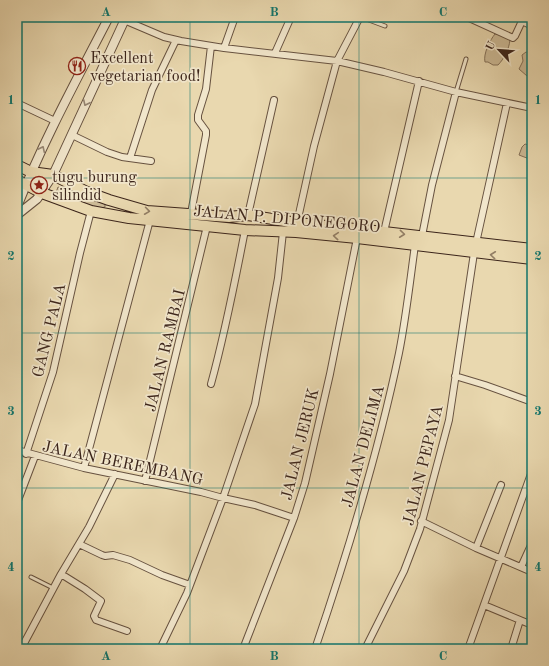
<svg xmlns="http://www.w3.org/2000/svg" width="549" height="666" font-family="'Old Standard TT',serif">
<rect width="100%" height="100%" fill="#e9d8af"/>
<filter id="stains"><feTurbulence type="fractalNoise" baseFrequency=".005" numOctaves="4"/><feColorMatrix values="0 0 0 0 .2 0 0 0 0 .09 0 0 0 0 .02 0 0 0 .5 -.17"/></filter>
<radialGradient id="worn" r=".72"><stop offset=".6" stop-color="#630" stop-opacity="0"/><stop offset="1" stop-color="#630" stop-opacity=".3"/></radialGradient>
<path fill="#ccba96" stroke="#847058" d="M 495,34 L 499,34 L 510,40 C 509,49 504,59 498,65 L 493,65 L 488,62 L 485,62 C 483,54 490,40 495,34 Z
M 526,52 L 532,53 L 532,77 L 527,76 L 519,69 L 523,61 L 522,55 Z
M 525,144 L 532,146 L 532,160 L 519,155 L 522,147 Z
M 58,187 L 95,198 L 105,202 L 105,207 L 97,209 L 54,198 Z"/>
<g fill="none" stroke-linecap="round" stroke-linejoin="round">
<g stroke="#675240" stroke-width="5">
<path id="service" d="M 361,17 L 385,26
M 456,92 L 466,59
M 31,577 L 53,588"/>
</g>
<g stroke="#675240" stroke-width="8">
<path id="minor" d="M 467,17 L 513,38 L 515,36 L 522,21 L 532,26
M 124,20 L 164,37 L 181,41 L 224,48 L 337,61 L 384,72 L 456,92 L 532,108
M 224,48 L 235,17
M 275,53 L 291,17
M 17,103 L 55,121
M 72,135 L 107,152 L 122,157 L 151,161
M 130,158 L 152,90 L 176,40
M 191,213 L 206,135 L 206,131 L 198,120 L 198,115 L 206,89 L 211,46
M 248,215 L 274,100
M 297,223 L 314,146 L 337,61 L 360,17
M 384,232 L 419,81
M 422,236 L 432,185 L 456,92
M 476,243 L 507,103
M 455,376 L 485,385 L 532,402
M 211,384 C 225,333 235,282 245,230
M 17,450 L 84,468 L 201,492 L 223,498 L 255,505 L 294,518
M 26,454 L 53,372 L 80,253 L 91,211
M 84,468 L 150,220
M 145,481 L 207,226
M 17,503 L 35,456
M 421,521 L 476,548 L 532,572
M 79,544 L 102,555 L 105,556 L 113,555 L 130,560 L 162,575 L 190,585
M 476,548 L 501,485
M 521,567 L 532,543
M 61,574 L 85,589 L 101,601 L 94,616 L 96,620 L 127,631
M 484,605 L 532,625
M 21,649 L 61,574 L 89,527 L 115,474
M 160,649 L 187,593 L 223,498 L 255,404 L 278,278 L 283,232
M 243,649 L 294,518 L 305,483 L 330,374 L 357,238
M 315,649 C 348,552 378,454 399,353 C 406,318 410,281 415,245
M 365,649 L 404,571 L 420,529 L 449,420 L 474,253
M 468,649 L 532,471
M 511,649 L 520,620"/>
</g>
<g stroke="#675240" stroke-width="10">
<path id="tertiary" d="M 17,207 C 43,141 77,79 109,17
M 17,215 L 37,199 L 53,175 L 126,17"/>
</g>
<g stroke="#3c251b" stroke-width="12">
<path id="primary" d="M 17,165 L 31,172 L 53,175 L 87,192 L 109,200 L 147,211 L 229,217 L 248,215 L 297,223 L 384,232 L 532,249
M 17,180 L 42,193 L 91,211 L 129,218 L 245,230 L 296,232 L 357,238 L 532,259"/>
</g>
<use href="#service" stroke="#f1e6cb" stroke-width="3"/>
<use href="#minor" stroke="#f1e6cb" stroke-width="6"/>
<use href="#tertiary" stroke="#f1e6cb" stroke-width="8"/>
<use href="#primary" stroke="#e9d8af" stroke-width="10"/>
</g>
<defs><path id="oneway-chevron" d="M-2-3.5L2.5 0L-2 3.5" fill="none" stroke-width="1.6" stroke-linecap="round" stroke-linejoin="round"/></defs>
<g stroke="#968673">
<use href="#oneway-chevron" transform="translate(86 103) rotate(115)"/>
<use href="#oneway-chevron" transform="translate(42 149) rotate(-65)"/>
</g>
<g stroke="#927e65">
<use href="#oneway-chevron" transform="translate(147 211) rotate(8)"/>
<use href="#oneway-chevron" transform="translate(402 234) rotate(6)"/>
<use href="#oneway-chevron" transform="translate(336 236) rotate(-175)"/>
<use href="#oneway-chevron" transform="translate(493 255) rotate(-174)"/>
</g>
<path fill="none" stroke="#0f766e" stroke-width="1" stroke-opacity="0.55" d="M 190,17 L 190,649M 359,17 L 359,649M 17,178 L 532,178M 17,333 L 532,333M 17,488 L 532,488"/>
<defs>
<g id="restaurant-ring" transform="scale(0.9)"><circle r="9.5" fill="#f1e6cb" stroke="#8f2418" stroke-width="1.5"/><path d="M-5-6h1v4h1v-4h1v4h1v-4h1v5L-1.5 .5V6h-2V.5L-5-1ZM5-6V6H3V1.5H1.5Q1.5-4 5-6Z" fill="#8f2418"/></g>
<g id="sight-ring" transform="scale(0.9)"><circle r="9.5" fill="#f1e6cb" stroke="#8f2418" stroke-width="1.5"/><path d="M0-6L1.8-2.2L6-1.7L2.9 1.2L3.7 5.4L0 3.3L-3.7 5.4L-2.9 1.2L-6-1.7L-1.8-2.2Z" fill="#8f2418"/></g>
</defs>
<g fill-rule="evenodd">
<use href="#restaurant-ring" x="77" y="66"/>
<use href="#sight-ring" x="39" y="185"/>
</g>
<g text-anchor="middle" stroke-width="3.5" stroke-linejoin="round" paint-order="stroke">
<g font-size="16" fill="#3c251b" stroke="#f1e6cb" text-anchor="start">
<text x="90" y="63">Excellent<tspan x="90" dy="18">vegetarian food!</tspan></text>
<text x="52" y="182">tugu burung<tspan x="52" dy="18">silindid</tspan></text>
</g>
<g font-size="16" fill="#3c251b" stroke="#f1e6cb">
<text transform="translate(287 218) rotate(5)" y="6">JALAN P. DIPONEGORO</text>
<text transform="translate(48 330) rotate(-76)" y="6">GANG PALA</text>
<text transform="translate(164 350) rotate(-76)" y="6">JALAN RAMBAI</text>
<text transform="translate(299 444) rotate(-76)" y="6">JALAN JERUK</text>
<text transform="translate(362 446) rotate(-75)" y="6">JALAN DELIMA</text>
<text transform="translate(123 462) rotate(12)" y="6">JALAN BEREMBANG</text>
<text transform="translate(422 465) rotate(-76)" y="6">JALAN PEPAYA</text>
</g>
</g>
<rect width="549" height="666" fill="none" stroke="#e9d8af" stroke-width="44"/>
<g transform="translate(499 50) rotate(296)" stroke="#f1e6cb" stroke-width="3" paint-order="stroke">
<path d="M0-3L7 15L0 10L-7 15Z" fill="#3c251b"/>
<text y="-6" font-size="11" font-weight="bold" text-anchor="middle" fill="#3c251b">U</text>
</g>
<rect x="22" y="22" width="505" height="622" fill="none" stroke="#0f766e" stroke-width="1.5"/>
<g font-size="13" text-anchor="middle" font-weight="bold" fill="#0f766e">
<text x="106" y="16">A</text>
<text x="274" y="16">B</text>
<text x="443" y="16">C</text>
<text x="11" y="104">1</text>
<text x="538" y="104">1</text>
<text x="11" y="260">2</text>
<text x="538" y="260">2</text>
<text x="11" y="415">3</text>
<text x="538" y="415">3</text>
<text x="11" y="571">4</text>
<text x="538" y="571">4</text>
<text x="106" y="660">A</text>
<text x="274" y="660">B</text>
<text x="443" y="660">C</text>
</g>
<rect width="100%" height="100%" filter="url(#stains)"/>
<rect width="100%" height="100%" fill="url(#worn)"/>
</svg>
